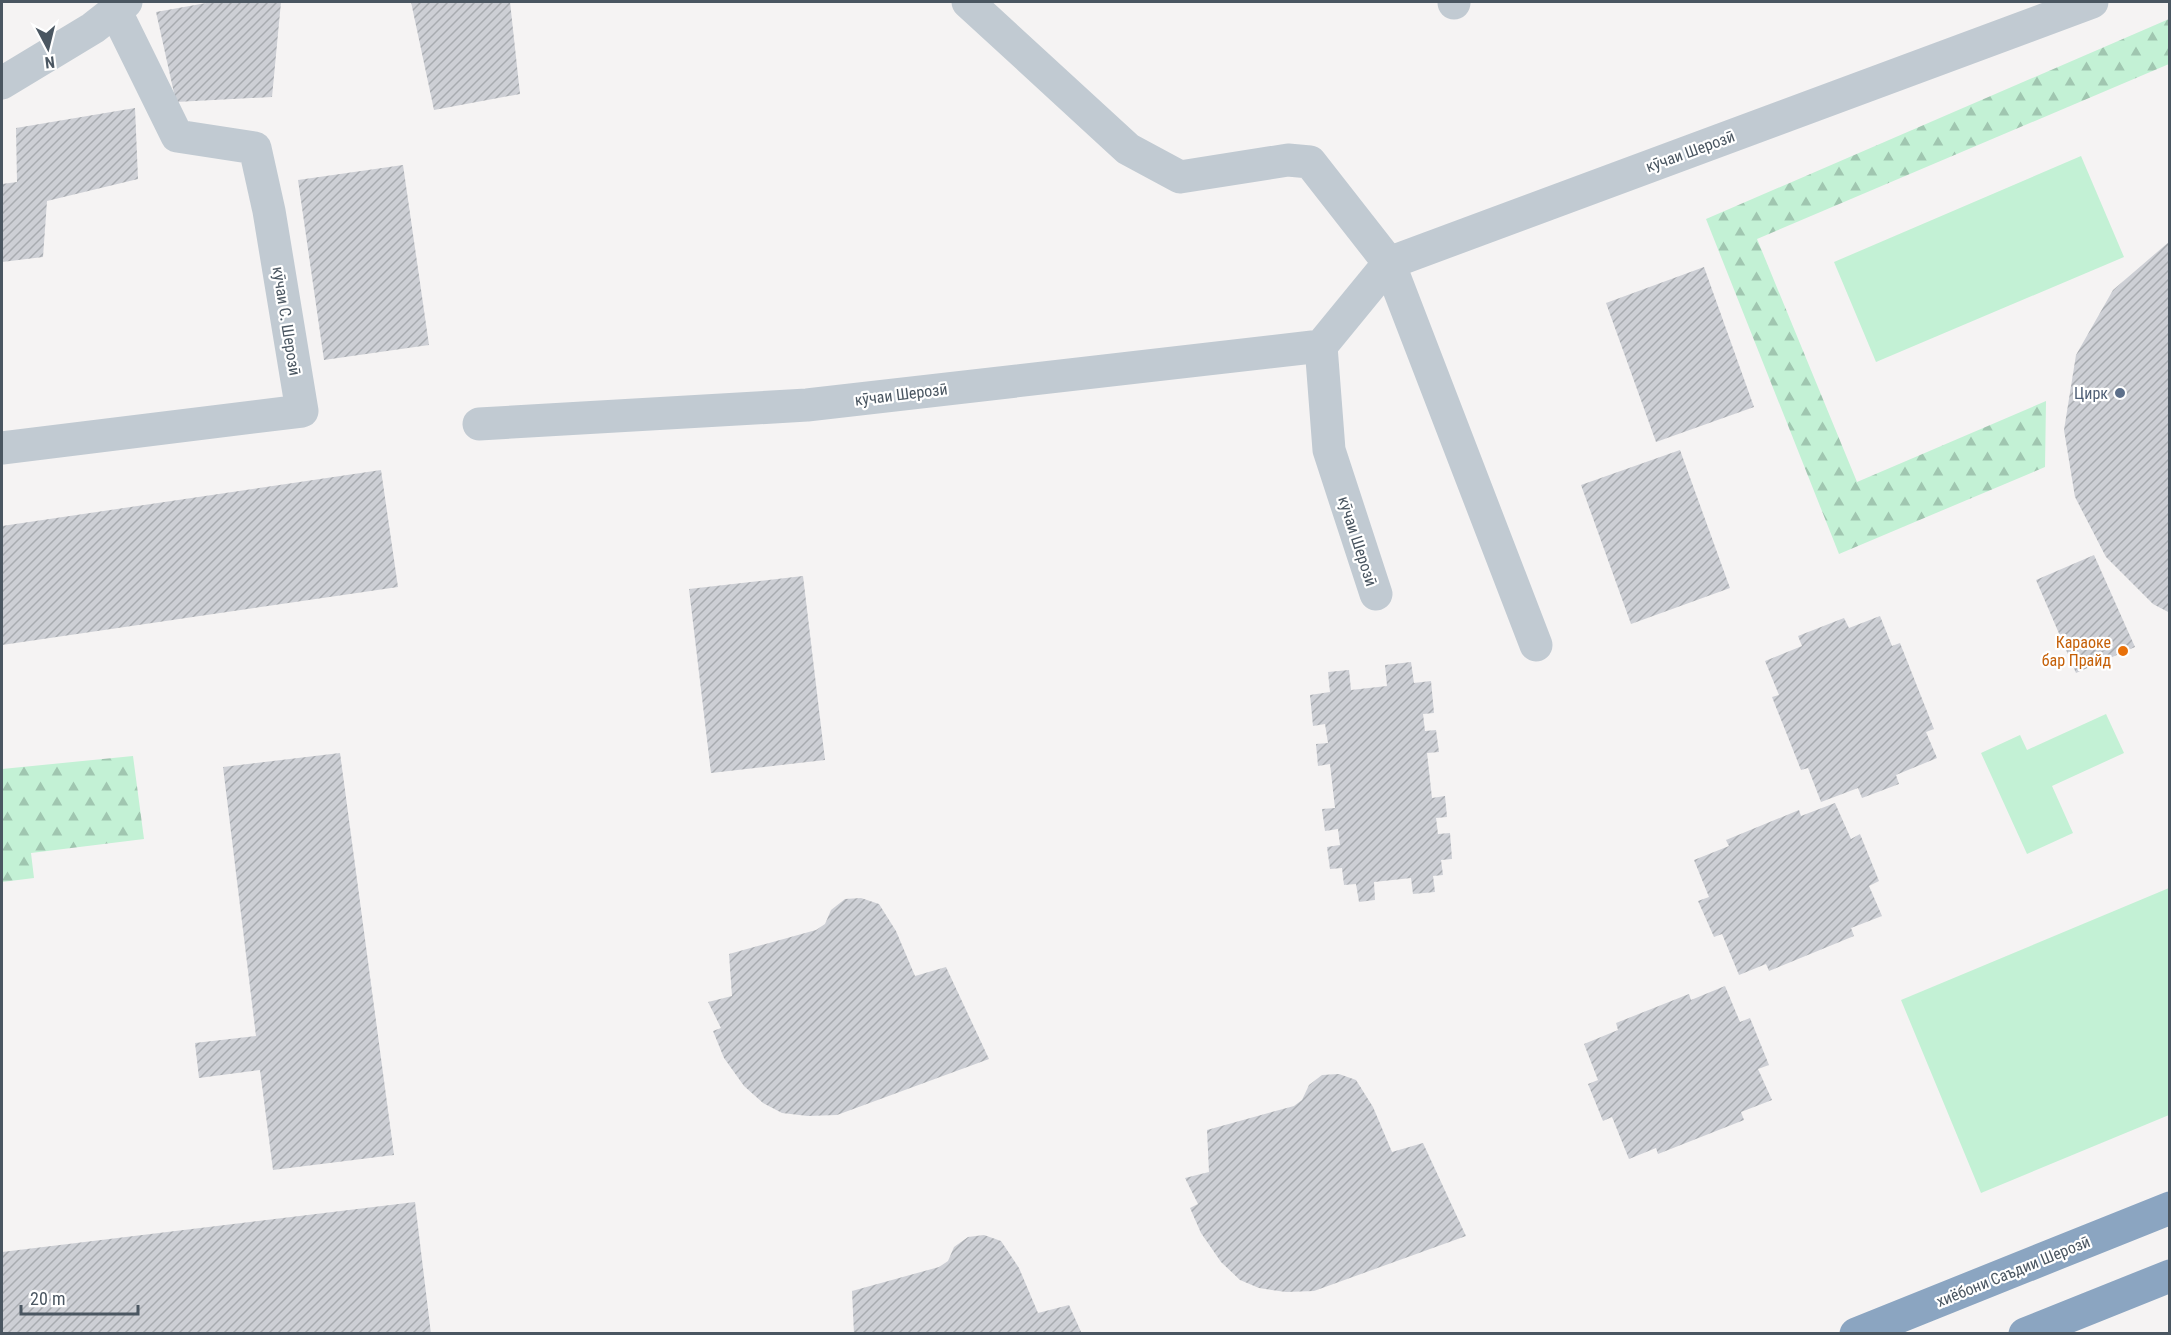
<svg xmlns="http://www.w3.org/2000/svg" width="2171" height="1335" font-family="'Roboto Condensed',sans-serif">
<defs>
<pattern id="forest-firs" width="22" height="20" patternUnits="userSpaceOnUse" patternTransform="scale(1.5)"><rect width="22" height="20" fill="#c3f1d5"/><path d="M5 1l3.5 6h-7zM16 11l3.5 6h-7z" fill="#a0c6b0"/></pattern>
<pattern id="building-hatch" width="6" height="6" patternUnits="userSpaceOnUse" patternTransform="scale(1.5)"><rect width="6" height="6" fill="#cdcfd5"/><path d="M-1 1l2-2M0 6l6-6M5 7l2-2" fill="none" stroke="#a8abb0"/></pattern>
</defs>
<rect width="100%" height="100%" fill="#f5f3f3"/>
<path fill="#c3f1d5" d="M 2081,156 L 2124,257 L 1876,362 L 1834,262 Z
M 2106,714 L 2124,753 L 2052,786 L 2073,833 L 2027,854 L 1981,753 L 2020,735 L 2027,750 Z
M 2169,888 L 2169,1115 L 1981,1193 L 1901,1000 Z"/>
<path fill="url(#forest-firs)" d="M 2169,19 L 2169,64 L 1757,239 L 1857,482 L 2046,401 L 2045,467 L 1839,554 L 1706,219 Z
M 133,756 L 144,839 L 31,853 L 34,878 L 2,882 L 2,769 Z"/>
<path fill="url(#building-hatch)" d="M 212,2 L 281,2 L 272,97 L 176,102 L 156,12 Z
M 411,2 L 510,2 L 520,94 L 434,110 Z
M 135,108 L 138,179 L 47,201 L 43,257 L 2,262 L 2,184 L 17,182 L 16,128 Z
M 403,165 L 429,345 L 324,360 L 298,180 Z
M 2170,241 L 2170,613 L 2153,604 L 2106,557 L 2075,497 L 2064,430 L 2076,355 L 2113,290 Z
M 1704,267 L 1754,407 L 1656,442 L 1606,303 Z
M 1680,450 L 1730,588 L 1631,624 L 1581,485 Z
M 381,470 L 398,587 L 2,645 L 2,526 Z
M 2094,555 L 2135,647 L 2076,673 L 2036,580 Z
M 803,576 L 825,760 L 711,773 L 689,589 Z
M 1880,616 L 1892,646 L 1900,643 L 1934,729 L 1926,732 L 1937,758 L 1896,775 L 1899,784 L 1862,798 L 1858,788 L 1821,802 L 1808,768 L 1801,770 L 1772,697 L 1779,695 L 1765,661 L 1802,646 L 1798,636 L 1844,618 L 1849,628 Z
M 1411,662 L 1414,683 L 1431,681 L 1434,713 L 1423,714 L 1425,731 L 1436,730 L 1439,752 L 1427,753 L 1432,798 L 1445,796 L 1447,817 L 1436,818 L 1438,834 L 1450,833 L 1452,859 L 1441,860 L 1443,875 L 1433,876 L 1435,892 L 1413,894 L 1411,878 L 1374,882 L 1375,900 L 1359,902 L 1356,884 L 1344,885 L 1342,868 L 1330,869 L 1327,847 L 1340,845 L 1338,829 L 1325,831 L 1322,809 L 1335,808 L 1330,764 L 1318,766 L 1316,744 L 1328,743 L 1325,724 L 1313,726 L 1310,695 L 1330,692 L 1328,672 L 1349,670 L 1351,690 L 1387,686 L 1385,665 Z
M 340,753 L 394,1155 L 273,1170 L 260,1070 L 199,1078 L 195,1043 L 256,1036 L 223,767 Z
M 1835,803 L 1851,839 L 1860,834 L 1879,881 L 1869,886 L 1882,916 L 1851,928 L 1854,936 L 1769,971 L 1766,964 L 1739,975 L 1722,934 L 1714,937 L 1698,901 L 1709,897 L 1694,860 L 1729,846 L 1726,840 L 1799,810 L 1801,816 Z
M 861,898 L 879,904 L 896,931 L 915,976 L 946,967 L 989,1059 L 837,1115 L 808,1116 L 782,1113 L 763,1103 L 744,1086 L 724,1058 L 713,1031 L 721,1028 L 708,1002 L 732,996 L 729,954 L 816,930 L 825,924 L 831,910 L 845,899 Z
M 1725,986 L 1740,1022 L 1750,1018 L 1769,1065 L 1758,1069 L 1772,1100 L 1741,1112 L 1744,1120 L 1658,1154 L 1656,1148 L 1629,1159 L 1612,1117 L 1603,1121 L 1588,1084 L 1598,1080 L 1584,1044 L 1618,1030 L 1616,1023 L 1689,994 L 1691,1000 Z
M 1339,1074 L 1356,1080 L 1373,1107 L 1392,1152 L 1423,1143 L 1466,1236 L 1314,1291 L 1286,1292 L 1259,1288 L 1240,1280 L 1221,1262 L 1201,1233 L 1190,1208 L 1198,1204 L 1185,1178 L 1209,1172 L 1207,1130 L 1294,1106 L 1302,1100 L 1309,1085 L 1322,1075 Z
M 415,1202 L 431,1334 L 2,1334 L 2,1252 Z
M 984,1235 L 1001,1241 L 1019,1268 L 1038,1313 L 1069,1305 L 1082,1334 L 854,1334 L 852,1291 L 939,1267 L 948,1261 L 954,1247 L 968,1237 Z"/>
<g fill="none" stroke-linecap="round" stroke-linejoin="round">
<path stroke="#c1cad2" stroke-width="33" d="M 968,2 L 1128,149 L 1180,177 L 1288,160 L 1310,162 L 1389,263 L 1536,645
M 1454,2 L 1454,3
M 2,83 L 93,28 L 126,2
M 479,424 L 807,405 L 1321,346
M 2,448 L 302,411 L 269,211 L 255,148 L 177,136 L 115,10
M 1376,594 L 1329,450 L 1321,346 L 1389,263 L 2092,2"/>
<path stroke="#8ba5c1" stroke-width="33" d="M 1856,1334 L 2170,1208
M 2025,1334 L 2170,1276"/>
</g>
<circle fill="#5c6f8a" stroke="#fff" stroke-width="2" cx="2120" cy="393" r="6"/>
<circle fill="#e8710a" stroke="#fff" stroke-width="2" cx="2123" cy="651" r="6"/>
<g text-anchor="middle" stroke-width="4.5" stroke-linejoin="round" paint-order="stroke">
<g font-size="16" fill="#4a5661" stroke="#fff">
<text transform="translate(1690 151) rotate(-20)" y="6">кӯчаи Шерозӣ</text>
<text transform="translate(287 321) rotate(81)" y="6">кӯчаи С. Шерозӣ</text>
<text transform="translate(901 394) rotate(-7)" y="6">кӯчаи Шерозӣ</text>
<text transform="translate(1358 541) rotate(72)" y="6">кӯчаи Шерозӣ</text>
<text transform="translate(2013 1271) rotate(-22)" y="6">хиёбони Саъдии Шерозӣ</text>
</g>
<g font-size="16" fill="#4e5e75" stroke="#fff" text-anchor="end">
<text x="2108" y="399">Цирк</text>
</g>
<g font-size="16" fill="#c56008" stroke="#fff" text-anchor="end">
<text x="2111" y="648">Караоке<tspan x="2111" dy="18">бар Прайд</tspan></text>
</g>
</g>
<rect width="2171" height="1335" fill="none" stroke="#4a5661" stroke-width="6"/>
<g transform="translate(48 48) rotate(173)" stroke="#ffffff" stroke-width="4.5" paint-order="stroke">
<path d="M0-4.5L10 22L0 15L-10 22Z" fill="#4a5661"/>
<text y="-9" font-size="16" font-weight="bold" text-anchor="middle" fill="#4a5661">N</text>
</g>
<path d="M21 1305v9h117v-9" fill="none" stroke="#4a5661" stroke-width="3"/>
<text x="30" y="1305" font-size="18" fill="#4a5661" stroke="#ffffff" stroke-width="4.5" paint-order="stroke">20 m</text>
</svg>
